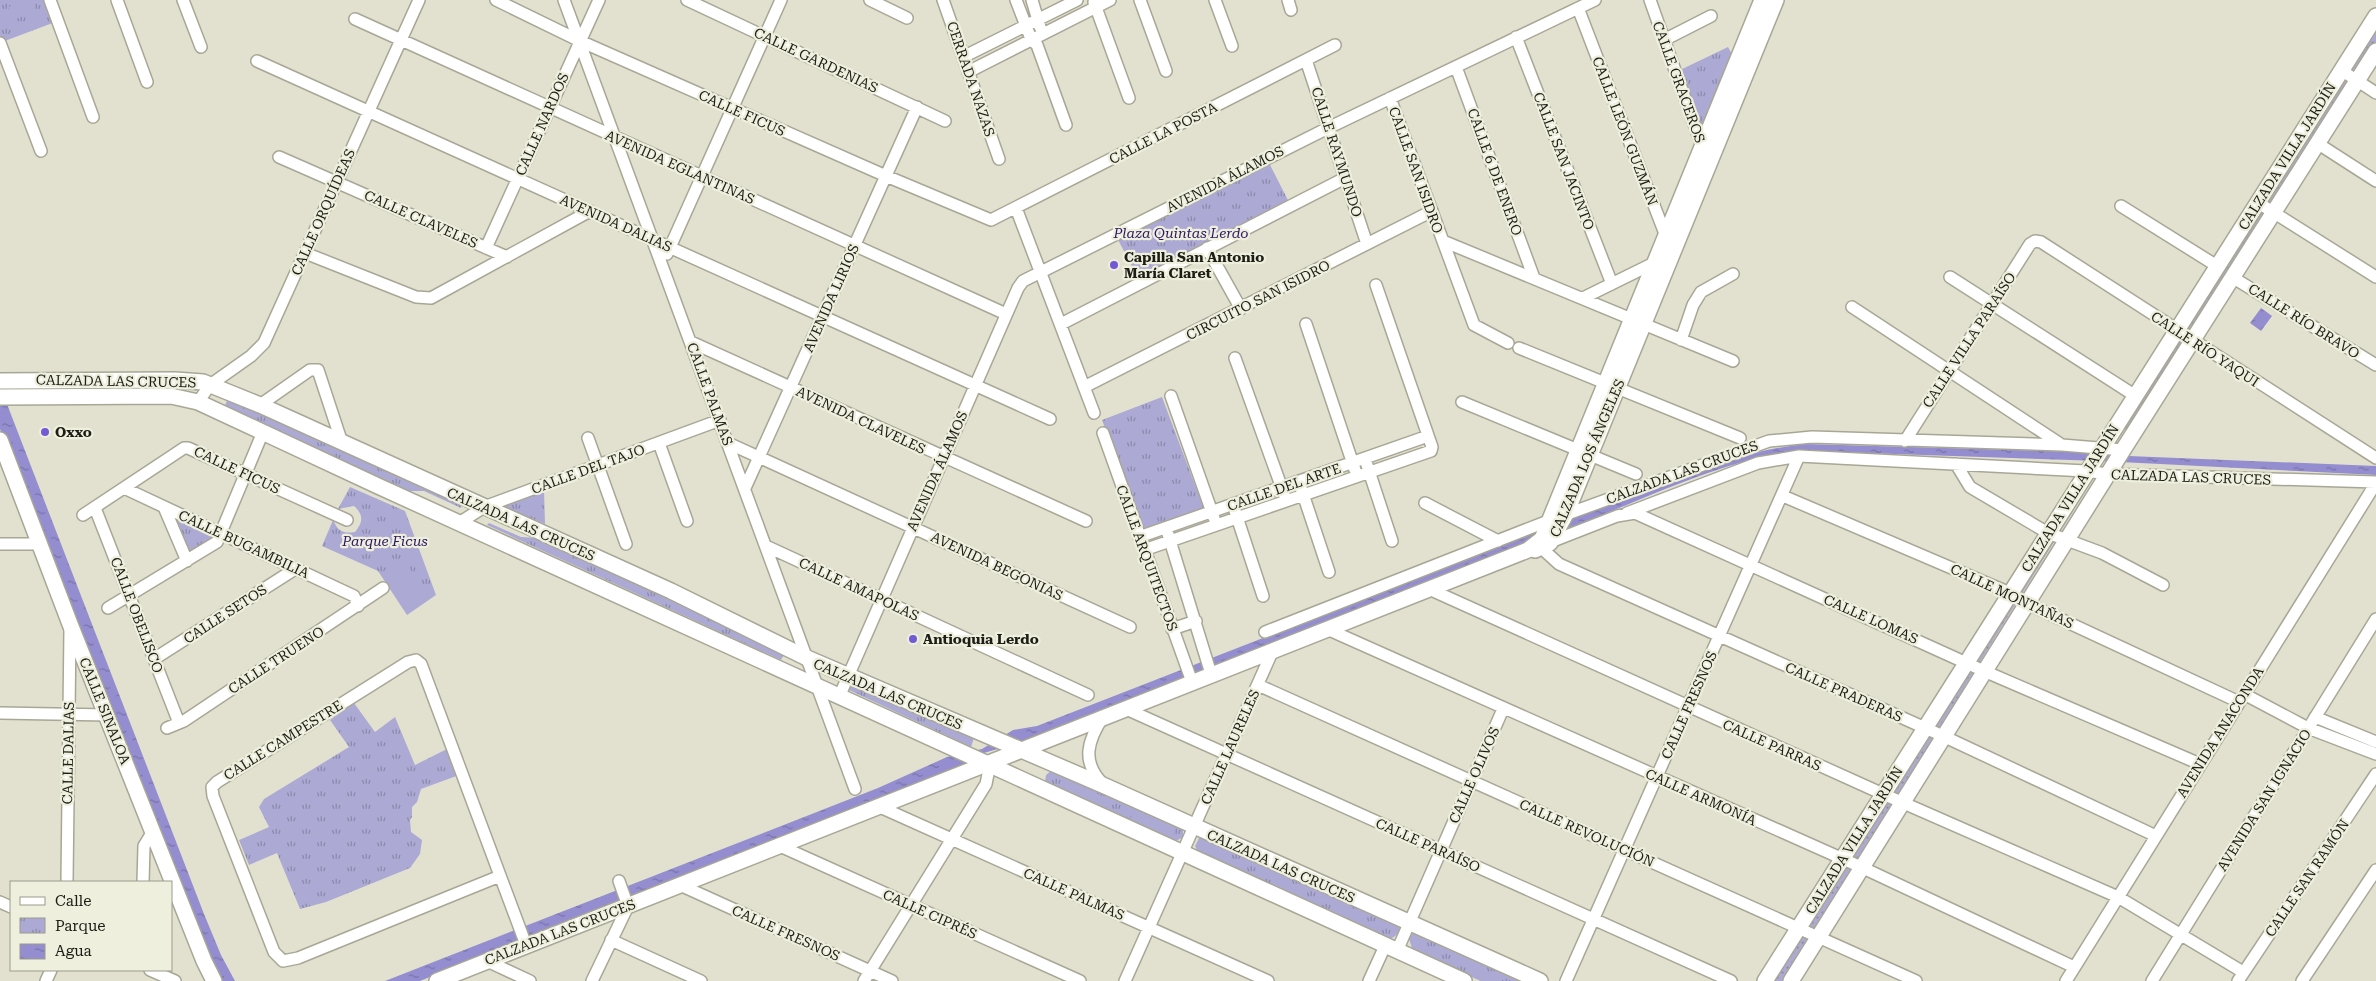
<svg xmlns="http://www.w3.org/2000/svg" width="2376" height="981" font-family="'Roboto Serif',serif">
<defs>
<pattern id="grass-dots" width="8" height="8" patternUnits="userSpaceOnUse" patternTransform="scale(1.25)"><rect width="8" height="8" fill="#aca9d4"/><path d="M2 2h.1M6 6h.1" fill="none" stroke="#8b89ab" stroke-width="1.8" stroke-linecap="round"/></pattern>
<pattern id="park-tufts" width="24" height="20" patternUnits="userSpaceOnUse" patternTransform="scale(1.25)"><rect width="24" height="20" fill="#aca9d4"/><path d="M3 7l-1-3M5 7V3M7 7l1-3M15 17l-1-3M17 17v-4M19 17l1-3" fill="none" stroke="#8b89ab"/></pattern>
<pattern id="water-ripples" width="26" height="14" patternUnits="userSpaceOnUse" patternTransform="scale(1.25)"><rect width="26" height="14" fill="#948dd0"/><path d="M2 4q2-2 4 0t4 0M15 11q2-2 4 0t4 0" fill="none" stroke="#7873a8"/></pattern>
</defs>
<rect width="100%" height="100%" fill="#e2e1d0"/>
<path fill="url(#grass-dots)" d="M 2376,27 L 2376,42 L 2130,429 L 2126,430 L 2122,425 Z
M 2090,479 L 2091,482 L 1783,981 L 1774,981 Z"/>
<path fill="url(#park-tufts)" d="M 0,0 L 50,0 L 58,21 L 2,42 L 0,36 Z
M 1728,47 L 1738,65 L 1706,144 L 1678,71 Z
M 1268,161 L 1290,204 L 1140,281 L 1117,238 Z
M 1162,397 L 1204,509 L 1144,531 L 1102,420 Z
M 228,399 L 462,504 L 461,508 L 424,491 L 409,491 L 224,407 Z
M 350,487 L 405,511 L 436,595 L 407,615 L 378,571 L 322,546 L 333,520 C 338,531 343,534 355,532 C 363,522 364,515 354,506 L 338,509 Z
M 544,489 L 545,524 L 504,507 Z
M 166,509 L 221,535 L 187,560 Z
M 489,523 L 521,537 L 537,538 L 782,649 L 785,652 L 781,660 L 487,525 Z
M 853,682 L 974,738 L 971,747 L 849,690 Z
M 354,703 L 375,732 L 395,717 L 415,765 L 449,748 L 459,775 L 421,789 L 417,802 L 412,807 L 412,817 L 410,820 L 411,832 L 422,840 L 420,854 L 410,868 L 326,902 L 300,909 L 277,853 L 249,865 L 239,840 L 269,827 L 259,807 L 264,799 L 349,747 L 330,720 Z
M 1052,770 L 1180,824 L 1183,831 L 1183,837 L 1171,844 L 1045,782 L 1046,775 Z
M 1200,836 L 1400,925 C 1400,932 1397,936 1390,939 L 1200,856 L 1195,846 Z
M 1417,932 L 1531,981 L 1481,981 L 1417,954 L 1413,951 L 1409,939 L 1412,934 Z"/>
<path fill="#aca9d4" d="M 28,0 L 32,0 L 36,11 L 13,20 L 8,7 Z
M 403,558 L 428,597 L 408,609 L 384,571 Z
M 1064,778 L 1104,797 L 1099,808 L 1059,790 Z
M 1135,808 L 1176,828 L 1171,840 L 1129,822 Z"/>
<path fill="url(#water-ripples)" d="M 2261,308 L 2272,316 L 2261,331 L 2250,323 Z
M 0,386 L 204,914 L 221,955 L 235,981 L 218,981 L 0,429 Z
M 1806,444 L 2085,452 L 2104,455 L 2376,466 L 2376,475 L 2101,461 L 1805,451 C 1732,455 1648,498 1579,524 C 1394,593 1211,667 1027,740 L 984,753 L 946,775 L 882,801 L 530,936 L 420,981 L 385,981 L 878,788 L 947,757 L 982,749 L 1013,730 L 1037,726 L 1533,533 C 1553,530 1568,520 1587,513 C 1658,488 1730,451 1806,444 Z"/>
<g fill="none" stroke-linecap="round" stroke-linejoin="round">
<g stroke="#a8a796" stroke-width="14">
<path id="minor" d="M 50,0 L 93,117
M 117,0 L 147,82
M 183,0 L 201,47
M 496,0 L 580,41 L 886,176 L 991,220 L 1335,45
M 564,0 L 855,789
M 687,0 L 945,121
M 870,0 L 907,18
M 943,0 L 999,159
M 1016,0 L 1031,39 L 1037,45 L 1066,125
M 1032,0 L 1040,27
M 1140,0 L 1166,71
M 1215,0 L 1232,46
M 1288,0 L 1291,10
M 1650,0 L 1703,149
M 1094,2 L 1129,98
M 1578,8 L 1667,239
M 355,19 L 1006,314
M 1516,37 L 1612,284
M 1664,40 L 1711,16
M 0,43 L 41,151
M 963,57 L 1077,0
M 1306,60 L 1367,244
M 257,61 L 1050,419
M 1456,67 L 1534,278
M 2341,70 L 2376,93
M 968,72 L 1110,0
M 1390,98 L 1474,325 L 1508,343
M 2317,143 L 2376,181
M 279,157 L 507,257
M 2257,202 L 2376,277
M 2121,206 L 2217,266
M 1016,208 L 1094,413
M 1443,241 L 1733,361
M 486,248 L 599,0
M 1207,248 L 1241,309
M 305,253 L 416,297 L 431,298 L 590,211
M 667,254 L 781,0
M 1950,277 L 2134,395
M 2232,277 L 2376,365
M 1583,298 L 1658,261
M 1852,307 L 2062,445
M 1061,324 L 1345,178
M 1306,324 L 1355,470
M 1681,340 L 1693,305 L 1701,292 L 1733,274
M 691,342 L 1086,521
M 1519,348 L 1740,438
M 1235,358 L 1284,494
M 1084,387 L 1432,211
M 1171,396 L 1214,518
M 198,402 L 210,385 L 251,356 L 264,343 L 419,0
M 1462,402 L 1636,474
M 260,405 L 310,370 L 318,370 L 342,443
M 1103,433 L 1192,682
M 588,438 L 626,544
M 1905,441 L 2030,244 L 2035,241 L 2041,242 L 2376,458
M 659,443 L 687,521
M 728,443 L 1130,627
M 1956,464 L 1970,487 L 2048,533 L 2102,553 L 2163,585
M 1367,465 L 1392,541
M 124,488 L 354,596 L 358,606
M 745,488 L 917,107
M 1301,488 L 1329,572
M 1783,496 L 2010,593 L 2026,603 L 2239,702
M 1425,503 L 1498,541
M 164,507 L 187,561
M 95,508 L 179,723
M 1235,511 L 1263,596
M 1627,513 L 1758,463 L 1799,456 L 2086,471 L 2107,474 L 2376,482
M 83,515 L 184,448 L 188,448 L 347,520
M 459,523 L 484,507 L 720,420
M 1168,534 L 1211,674
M 1139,537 L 1428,436
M 1548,543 L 1617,516 L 1635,513 L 1984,671 L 2200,764
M 0,544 L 39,544
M 1537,544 L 1559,564 L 1943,736 L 2156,836
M 766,546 L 1088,695
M 1144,550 L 1431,451 L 1432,447 L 1376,285
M 1429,589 L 1883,794 L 2118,897 L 2243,972
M 108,608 L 217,542 L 263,432
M 1172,629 L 1196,621
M 1327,629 L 1861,867 L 2074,967
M 1265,632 L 1548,521 L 1769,441 L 1812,437 L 2062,445 L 2123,450
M 154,659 L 295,569
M 1258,685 L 1916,981
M 2244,694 L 2308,728 L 2376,754
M 839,697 L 1018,288 L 1023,281 L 1328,128 L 1595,0
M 1124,708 L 1731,981
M 0,713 L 108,715
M 2315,717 L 2376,742
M 167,728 L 184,721 L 383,588
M 1102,783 C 1081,761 1088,740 1103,717
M 880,807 L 1268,981
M 780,846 L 1080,981
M 500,876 L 298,958 L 283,961 L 274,952 L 213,796 L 212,787 L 217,782 L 408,662 L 416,660 L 421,664 L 526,945
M 67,882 L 70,629
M 143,882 L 144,846 L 152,833
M 680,885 L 892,981
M 0,902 L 11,907
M 611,940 L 701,981
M 1397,951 L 1503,709
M 487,961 L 530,981
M 150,970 L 175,981
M 46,981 L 51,970
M 592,981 L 628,906 L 619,881
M 864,981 L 986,784 L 990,764
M 1125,981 L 1273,650
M 1369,981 L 1385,946
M 1566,981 L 1799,456
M 2066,981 L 2376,483
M 2152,981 L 2376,619
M 2238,981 L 2376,774
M 2302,981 L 2376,870"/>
</g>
<g stroke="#a8a796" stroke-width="18">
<path id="tertiary" d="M 0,381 L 175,380 L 203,382 L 260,405 L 671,591 L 807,658 L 1105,786 L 1540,981
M 0,397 L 171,396 L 198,402 L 378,486 L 1464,981
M 0,440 L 70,624 L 204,961 L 214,981
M 1535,550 L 1550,543 L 1566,514 L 1776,0
M 437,981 L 1528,550 L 1542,539 L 1762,0
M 1765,981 L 2376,16
M 1791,981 L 2123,450 L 2376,51"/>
</g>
<use href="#minor" stroke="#fff" stroke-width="11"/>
<use href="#tertiary" stroke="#fff" stroke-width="15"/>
</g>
<g fill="#715ad4" stroke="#efefdd" stroke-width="2">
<circle cx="1114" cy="265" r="5"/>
<circle cx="45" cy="432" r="5"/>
<circle cx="913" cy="639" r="5"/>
</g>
<g text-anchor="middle" stroke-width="4.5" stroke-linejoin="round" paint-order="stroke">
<g font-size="14" fill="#1d1d16" stroke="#efefdd">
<text transform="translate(816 60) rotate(25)" y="5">CALLE GARDENIAS</text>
<text transform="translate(971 79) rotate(71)" y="5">CERRADA NAZAS</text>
<text transform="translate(1679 82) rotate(70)" y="5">CALLE GRACEROS</text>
<text transform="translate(742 113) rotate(24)" y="5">CALLE FICUS</text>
<text transform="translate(542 124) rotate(-66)" y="5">CALLE NARDOS</text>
<text transform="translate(1625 131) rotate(69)" y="5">CALLE LEÓN GUZMÁN</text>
<text transform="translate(1163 133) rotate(-27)" y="5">CALLE LA POSTA</text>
<text transform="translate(1337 152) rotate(72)" y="5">CALLE RAYMUNDO</text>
<text transform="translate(2287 156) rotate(-58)" y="5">CALZADA VILLA JARDÍN</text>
<text transform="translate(1564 161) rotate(69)" y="5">CALLE SAN JACINTO</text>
<text transform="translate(680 167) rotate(24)" y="5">AVENIDA EGLANTINAS</text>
<text transform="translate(1416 170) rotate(70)" y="5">CALLE SAN ISIDRO</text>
<text transform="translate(1495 172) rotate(70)" y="5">CALLE 6 DE ENERO</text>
<text transform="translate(1225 179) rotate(-27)" y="5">AVENIDA ÁLAMOS</text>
<text transform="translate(323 212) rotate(-66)" y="5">CALLE ORQUÍDEAS</text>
<text transform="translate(421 219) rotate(24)" y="5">CALLE CLAVELES</text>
<text transform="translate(616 223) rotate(24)" y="5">AVENIDA DALIAS</text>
<text transform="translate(831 298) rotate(-66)" y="5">AVENIDA LIRIOS</text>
<text transform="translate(1258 300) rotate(-27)" y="5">CIRCUITO SAN ISIDRO</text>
<text transform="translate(2304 321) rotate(32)" y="5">CALLE RÍO BRAVO</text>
<text transform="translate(1969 340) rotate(-57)" y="5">CALLE VILLA PARAÍSO</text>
<text transform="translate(2205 349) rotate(33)" y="5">CALLE RÍO YAQUI</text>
<text transform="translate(116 381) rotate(1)" y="5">CALZADA LAS CRUCES</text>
<text transform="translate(710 394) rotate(70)" y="5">CALLE PALMAS</text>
<text transform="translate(861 420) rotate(25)" y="5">AVENIDA CLAVELES</text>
<text transform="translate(1587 458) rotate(-67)" y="5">CALZADA LOS ÁNGELES</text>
<text transform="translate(588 469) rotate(-20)" y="5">CALLE DEL TAJO</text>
<text transform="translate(237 470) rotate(25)" y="5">CALLE FICUS</text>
<text transform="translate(937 471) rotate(-66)" y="5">AVENIDA ÁLAMOS</text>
<text transform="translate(1682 472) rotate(-20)" y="5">CALZADA LAS CRUCES</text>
<text transform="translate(2191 477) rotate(2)" y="5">CALZADA LAS CRUCES</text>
<text transform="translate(1284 487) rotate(-19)" y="5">CALLE DEL ARTE</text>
<text transform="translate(2070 498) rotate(-58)" y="5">CALZADA VILLA JARDÍN</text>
<text transform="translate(521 524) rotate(24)" y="5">CALZADA LAS CRUCES</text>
<text transform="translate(244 544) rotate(25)" y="5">CALLE BUGAMBILIA</text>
<text transform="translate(1147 558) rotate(70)" y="5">CALLE ARQUITECTOS</text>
<text transform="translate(997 566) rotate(25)" y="5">AVENIDA BEGONIAS</text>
<text transform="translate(859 589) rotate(25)" y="5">CALLE AMAPOLAS</text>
<text transform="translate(2012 596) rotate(25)" y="5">CALLE MONTAÑAS</text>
<text transform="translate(225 614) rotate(-33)" y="5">CALLE SETOS</text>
<text transform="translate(137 615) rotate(69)" y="5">CALLE OBELISCO</text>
<text transform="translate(1871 619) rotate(24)" y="5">CALLE LOMAS</text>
<text transform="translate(276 660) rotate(-33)" y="5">CALLE TRUENO</text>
<text transform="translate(1844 692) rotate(24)" y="5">CALLE PRADERAS</text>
<text transform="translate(888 694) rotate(23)" y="5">CALZADA LAS CRUCES</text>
<text transform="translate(1689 705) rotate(-66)" y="5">CALLE FRESNOS</text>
<text transform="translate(105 711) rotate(68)" y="5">CALLE SINALOA</text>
<text transform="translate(2220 732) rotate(-58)" y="5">AVENIDA ANACONDA</text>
<text transform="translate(283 740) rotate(-32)" y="5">CALLE CAMPESTRE</text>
<text transform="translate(1772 745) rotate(24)" y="5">CALLE PARRAS</text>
<text transform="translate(1230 747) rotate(-66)" y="5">CALLE LAURELES</text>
<text transform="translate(68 753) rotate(-89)" y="5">CALLE DALIAS</text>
<text transform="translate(1474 775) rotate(-66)" y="5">CALLE OLIVOS</text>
<text transform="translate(1701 797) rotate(24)" y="5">CALLE ARMONÍA</text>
<text transform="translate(2264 800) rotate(-58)" y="5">AVENIDA SAN IGNACIO</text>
<text transform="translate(1587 833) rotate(24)" y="5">CALLE REVOLUCIÓN</text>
<text transform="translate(1854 840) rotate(-58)" y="5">CALZADA VILLA JARDÍN</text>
<text transform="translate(1428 845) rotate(24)" y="5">CALLE PARAÍSO</text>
<text transform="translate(1281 866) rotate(24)" y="5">CALZADA LAS CRUCES</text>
<text transform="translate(2307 878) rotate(-56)" y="5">CALLE SAN RAMÓN</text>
<text transform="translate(1074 894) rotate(24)" y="5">CALLE PALMAS</text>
<text transform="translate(930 914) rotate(24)" y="5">CALLE CIPRÉS</text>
<text transform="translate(560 932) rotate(-21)" y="5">CALZADA LAS CRUCES</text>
<text transform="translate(786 933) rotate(24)" y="5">CALLE FRESNOS</text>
</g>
<g font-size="14" font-style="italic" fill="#2c1764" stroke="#efefdd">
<text x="1181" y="238">Plaza Quintas Lerdo</text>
<text x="385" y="546">Parque Ficus</text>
</g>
<g font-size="14" font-weight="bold" fill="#1d1d16" stroke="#efefdd" text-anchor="start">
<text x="1124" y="262">Capilla San Antonio<tspan x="1124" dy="16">María Claret</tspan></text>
<text x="55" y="437">Oxxo</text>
<text x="923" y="644">Antioquia Lerdo</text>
</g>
</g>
<rect x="10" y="881" width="162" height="90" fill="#efefdd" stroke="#9b9b8d"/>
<rect x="20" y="897" width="25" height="8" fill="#ffffff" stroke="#9b9b8d"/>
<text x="55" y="906" font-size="15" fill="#1d1d16">Calle</text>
<rect x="20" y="918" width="25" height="15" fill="url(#park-tufts)" stroke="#9b9b8d"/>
<text x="55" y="931" font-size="15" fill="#1d1d16">Parque</text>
<rect x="20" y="944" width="25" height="15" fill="url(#water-ripples)" stroke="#9b9b8d"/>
<text x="55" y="956" font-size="15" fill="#1d1d16">Agua</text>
</svg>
